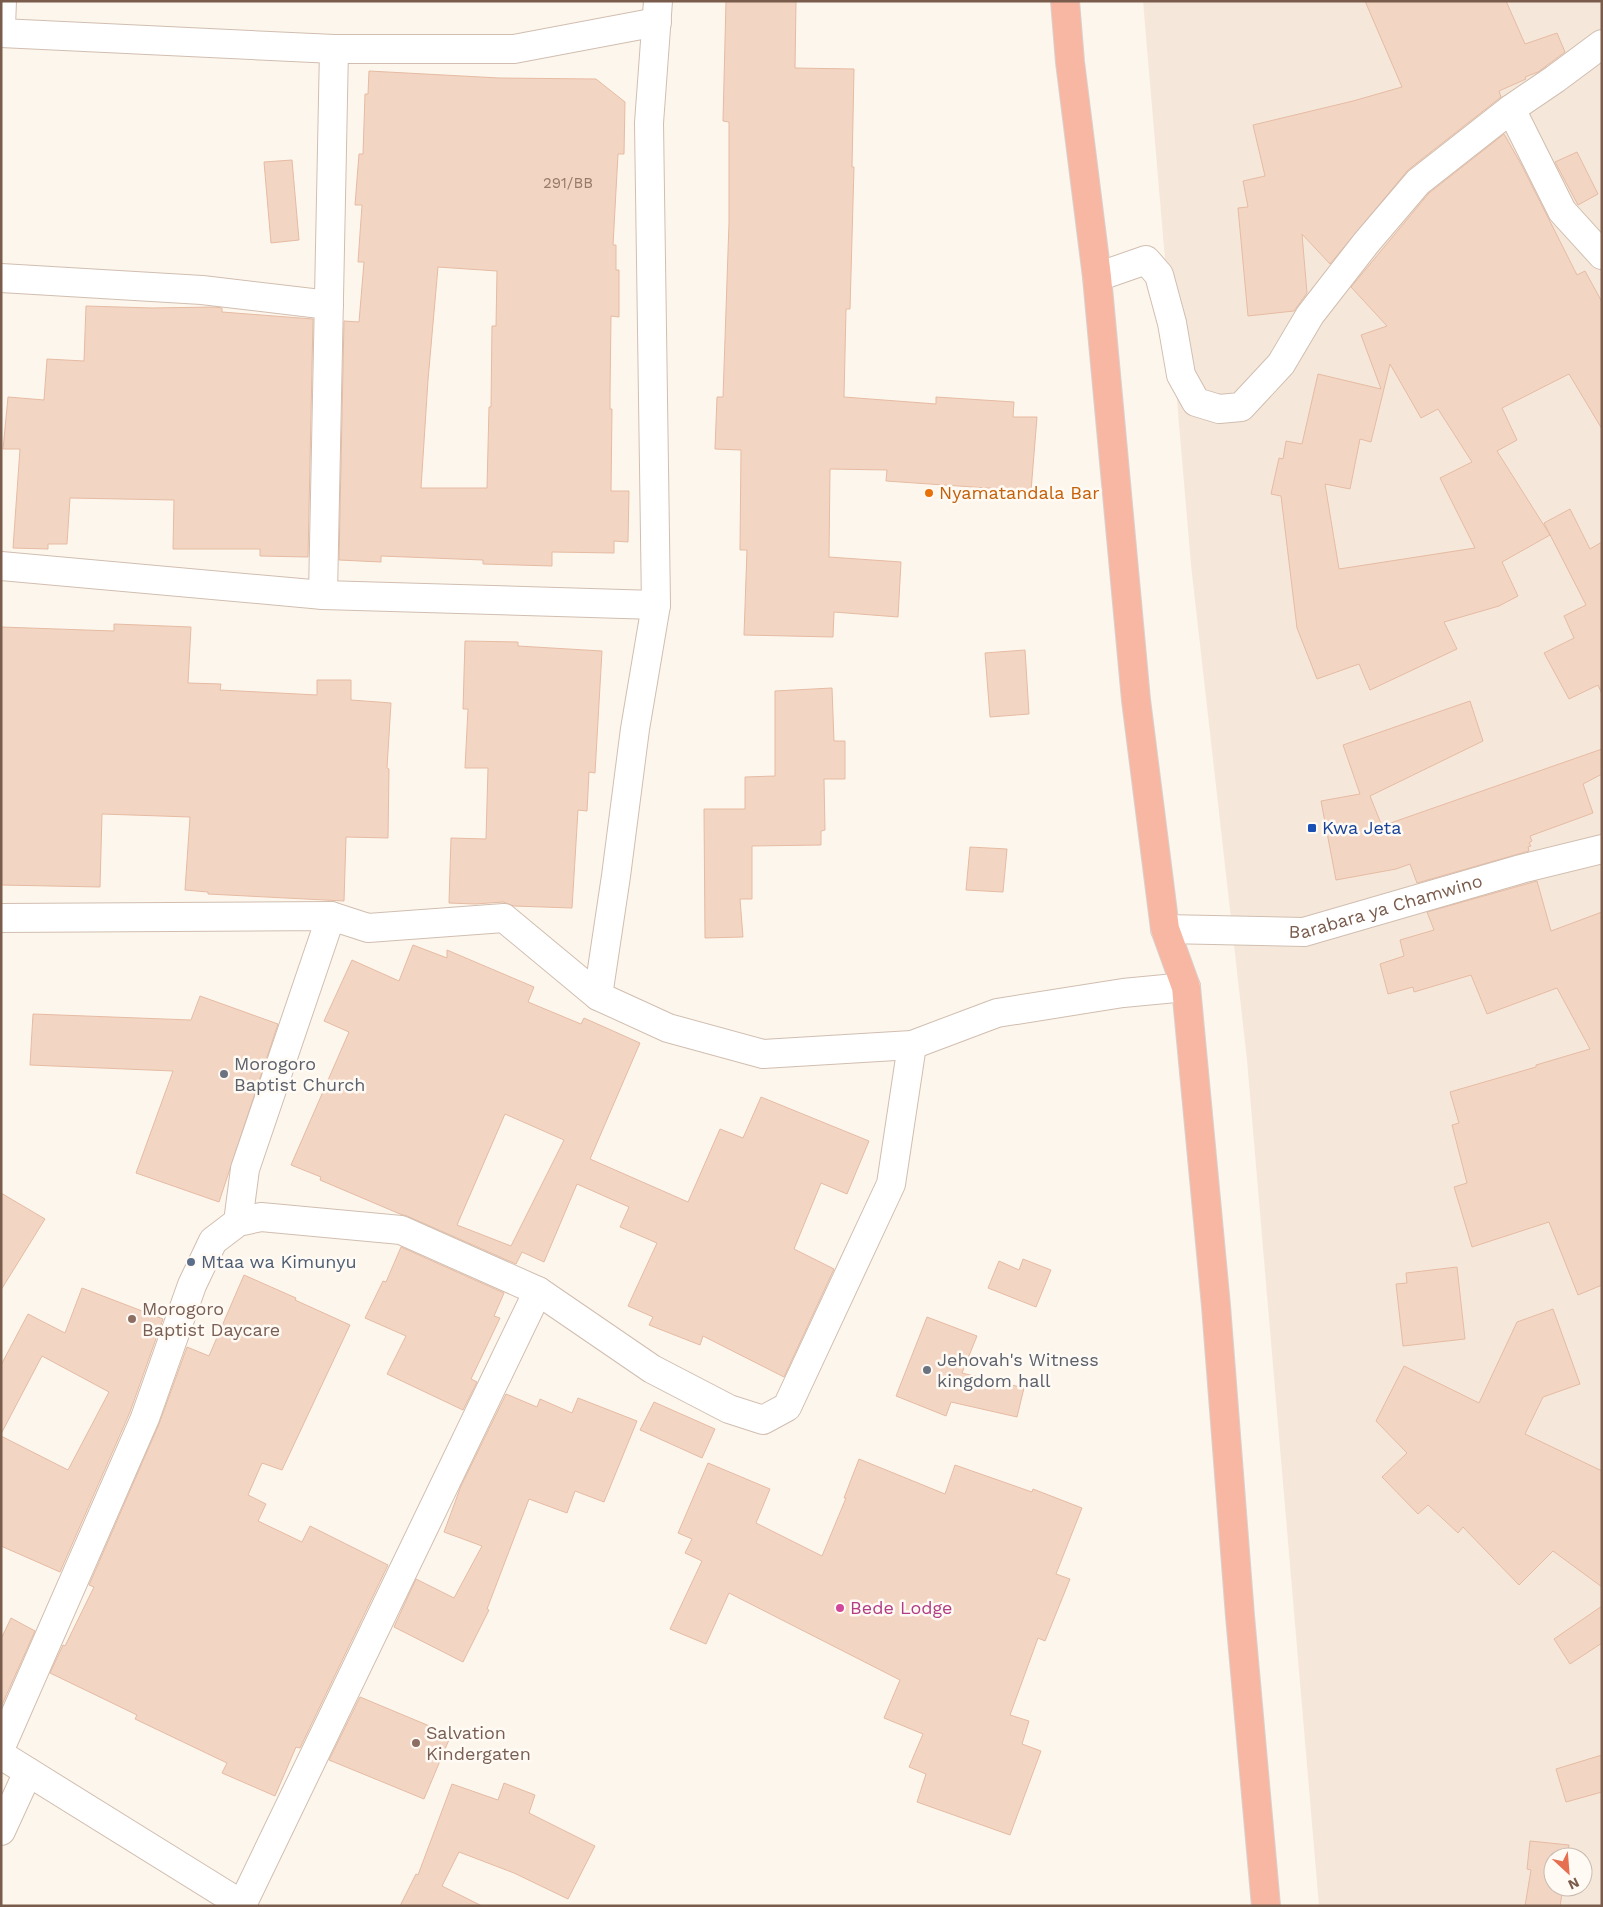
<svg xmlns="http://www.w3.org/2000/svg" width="1603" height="1907" font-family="'Work Sans',sans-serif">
<rect width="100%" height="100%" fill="#fdf6ec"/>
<path fill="#f5e8da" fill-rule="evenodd" d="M 1143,1 L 1602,1 L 1602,1906 L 1319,1906 L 1247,1060 L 1191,565 ZM 1553,1857 L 1583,1857 L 1583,1887 L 1553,1887 Z"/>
<path fill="#f3d5c3" stroke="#e6bba3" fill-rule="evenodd" d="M 726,1 L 796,1 L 795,68 L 854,69 L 852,167 L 854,167 L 850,309 L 846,309 L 844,397 L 936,404 L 936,397 L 1014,402 L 1013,417 L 1037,417 L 1031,491 L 886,481 L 887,470 L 830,469 L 829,557 L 901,562 L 898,617 L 834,612 L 833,637 L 744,635 L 747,550 L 740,550 L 741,450 L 715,449 L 717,397 L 723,397 L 729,223 L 729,122 L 723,121 Z
M 1365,1 L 1506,1 L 1525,44 L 1557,33 L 1565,52 L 1538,72 L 1525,77 L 1526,79 L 1499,91 L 1501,97 L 1408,170 L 1330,264 L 1302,234 L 1307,293 L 1294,311 L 1248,316 L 1238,208 L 1248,207 L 1243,181 L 1265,176 L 1253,125 L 1353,101 L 1402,87 Z
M 369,71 L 499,78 L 596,79 L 625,102 L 624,154 L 618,154 L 613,245 L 616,245 L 616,270 L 619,270 L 619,317 L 611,316 L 610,394 L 610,409 L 612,409 L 611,491 L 629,491 L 628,542 L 614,541 L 614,553 L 552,552 L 552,566 L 483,564 L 483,560 L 381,556 L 381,562 L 339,560 L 344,321 L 359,322 L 364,262 L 358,262 L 362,205 L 355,205 L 359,154 L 363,154 L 365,94 L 368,94 ZM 438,267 L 497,271 L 496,326 L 492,326 L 491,407 L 489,407 L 487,488 L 421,488 L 428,380 Z
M 1504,134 L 1521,164 L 1577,275 L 1585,271 L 1602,302 L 1602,429 L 1569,374 L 1502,408 L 1517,440 L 1497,451 L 1550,535 L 1502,562 L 1518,596 L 1499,606 L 1444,622 L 1457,649 L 1370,690 L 1359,664 L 1317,679 L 1297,628 L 1281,496 L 1271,494 L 1279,458 L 1283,459 L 1286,441 L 1302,444 L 1318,374 L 1381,389 L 1361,335 L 1387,326 L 1351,287 L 1429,193 ZM 1390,364 L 1421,418 L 1438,409 L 1472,462 L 1440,478 L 1475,548 L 1339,569 L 1325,484 L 1350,489 L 1360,439 L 1371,442 Z
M 1577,152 L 1598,194 L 1578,205 L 1555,162 Z
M 292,160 L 299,240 L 271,243 L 264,162 Z
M 86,306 L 152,308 L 215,307 L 222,308 L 222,312 L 313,319 L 308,557 L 260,556 L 260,549 L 173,549 L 174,500 L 70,498 L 67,544 L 48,544 L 48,549 L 13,548 L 20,449 L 3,449 L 8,397 L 44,400 L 47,359 L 84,361 Z
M 1570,509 L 1590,549 L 1602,542 L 1602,694 L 1598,685 L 1569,699 L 1544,653 L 1574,638 L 1564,616 L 1586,605 L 1544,523 Z
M 114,624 L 191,627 L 188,683 L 221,684 L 220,690 L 317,695 L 317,680 L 351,680 L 351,700 L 391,703 L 387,768 L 389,769 L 388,838 L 346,837 L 344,901 L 208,894 L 208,892 L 185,890 L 190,817 L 102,814 L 100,887 L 1,885 L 1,627 L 114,631 Z
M 465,641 L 518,642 L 518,646 L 602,651 L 595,773 L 589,772 L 587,811 L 578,810 L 572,908 L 514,906 L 503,902 L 475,904 L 449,903 L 451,838 L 486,839 L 488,768 L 465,768 L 468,709 L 463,709 Z
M 1025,650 L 1029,714 L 990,717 L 985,653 Z
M 832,688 L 834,741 L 845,741 L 845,779 L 824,779 L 825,830 L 821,831 L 821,845 L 752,846 L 752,899 L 740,899 L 743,937 L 705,938 L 704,809 L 745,809 L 745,777 L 775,776 L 775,691 Z
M 1470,701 L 1483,741 L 1370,796 L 1382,826 L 1602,749 L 1602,774 L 1583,784 L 1593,813 L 1530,836 L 1532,841 L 1529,843 L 1531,846 L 1528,847 L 1529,851 L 1417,883 L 1410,864 L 1396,869 L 1336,880 L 1321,801 L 1360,794 L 1343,745 Z
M 970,847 L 1007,849 L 1003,892 L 966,890 Z
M 1537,881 L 1551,931 L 1602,912 L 1602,1285 L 1578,1295 L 1549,1222 L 1472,1247 L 1454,1187 L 1467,1183 L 1452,1125 L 1459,1123 L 1450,1092 L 1536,1067 L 1536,1065 L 1590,1049 L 1557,988 L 1487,1014 L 1471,975 L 1414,992 L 1413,987 L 1388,994 L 1380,964 L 1404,956 L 1400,940 L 1434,930 L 1427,912 Z
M 413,945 L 447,958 L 447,950 L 534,987 L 528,1002 L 581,1024 L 584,1018 L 640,1043 L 590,1159 L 688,1202 L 720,1129 L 743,1138 L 761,1097 L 869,1141 L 847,1194 L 821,1183 L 794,1249 L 834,1269 L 784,1377 L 703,1336 L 700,1345 L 649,1325 L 653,1317 L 628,1306 L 657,1243 L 620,1227 L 629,1207 L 577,1184 L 544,1262 L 522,1252 L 516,1264 L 407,1216 L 400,1214 L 320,1180 L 321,1177 L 291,1165 L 349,1032 L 324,1021 L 352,960 L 399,981 ZM 505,1114 L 564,1140 L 511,1246 L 457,1225 Z
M 200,996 L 278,1024 L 219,1202 L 136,1173 L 173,1071 L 30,1065 L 33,1014 L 191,1020 Z
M 1,1193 L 45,1219 L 1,1290 Z
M 401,1247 L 504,1293 L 494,1316 L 500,1318 L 471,1379 L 477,1382 L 463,1410 L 387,1374 L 406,1336 L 365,1318 L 383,1281 L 386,1282 Z
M 1023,1259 L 1051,1270 L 1036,1307 L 988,1288 L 999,1261 L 1019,1270 Z
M 1457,1267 L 1465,1339 L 1403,1346 L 1396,1284 L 1407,1283 L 1406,1273 Z
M 244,1275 L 296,1298 L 295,1300 L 350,1325 L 282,1470 L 262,1463 L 248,1495 L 266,1504 L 258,1521 L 302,1542 L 310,1526 L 388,1565 L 300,1748 L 296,1747 L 275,1796 L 222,1773 L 227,1763 L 135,1719 L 137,1715 L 50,1673 L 63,1645 L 65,1646 L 94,1587 L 89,1585 L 159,1424 L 187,1347 L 209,1356 Z
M 82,1288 L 163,1319 L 130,1412 L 60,1572 L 1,1546 L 1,1436 L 68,1470 L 109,1392 L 42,1356 L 1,1434 L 1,1365 L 28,1314 L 65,1333 Z
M 1553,1309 L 1580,1384 L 1543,1397 L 1525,1434 L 1602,1471 L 1602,1587 L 1553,1551 L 1519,1585 L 1463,1527 L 1458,1533 L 1428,1505 L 1418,1514 L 1382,1477 L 1407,1453 L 1376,1421 L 1404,1366 L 1479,1403 L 1517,1322 Z
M 927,1317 L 977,1336 L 962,1373 L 1024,1388 L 1017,1417 L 951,1402 L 946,1416 L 896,1396 Z
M 506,1394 L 537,1407 L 540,1399 L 572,1413 L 578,1398 L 637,1421 L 604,1502 L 575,1491 L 567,1513 L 529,1499 L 487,1609 L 489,1610 L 463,1662 L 394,1627 L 416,1579 L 454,1598 L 482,1546 L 444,1532 L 461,1486 Z
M 654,1402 L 715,1429 L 702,1458 L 640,1430 Z
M 859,1459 L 945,1494 L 955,1465 L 1032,1492 L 1033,1489 L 1082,1508 L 1056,1574 L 1070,1579 L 1045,1641 L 1038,1638 L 1010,1715 L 1029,1721 L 1022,1744 L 1041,1751 L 1010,1835 L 917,1802 L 926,1774 L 909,1767 L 923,1734 L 884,1718 L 900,1680 L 729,1593 L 706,1644 L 670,1629 L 702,1561 L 685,1553 L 692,1539 L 678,1533 L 708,1463 L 770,1489 L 756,1523 L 822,1556 L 846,1498 L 844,1498 Z
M 1602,1606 L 1602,1643 L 1570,1664 L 1554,1639 Z
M 11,1618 L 35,1631 L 1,1707 L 1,1639 Z
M 360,1697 L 451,1735 L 424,1799 L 329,1760 Z
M 1602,1755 L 1602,1792 L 1566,1802 L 1556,1769 Z
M 504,1783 L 535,1795 L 529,1813 L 595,1846 L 568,1899 L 514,1873 L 459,1852 L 442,1886 L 482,1906 L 400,1906 L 416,1874 L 418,1875 L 452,1784 L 498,1800 Z
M 1530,1841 L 1569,1845 L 1567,1857 L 1553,1857 L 1553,1887 L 1563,1887 L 1560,1906 L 1525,1906 L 1531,1870 L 1527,1869 Z"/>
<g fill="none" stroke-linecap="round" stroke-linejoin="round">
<g stroke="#d1beb0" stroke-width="30">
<g id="minor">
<path d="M 1,26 L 2,1"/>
<path d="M 1,33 L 334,49 L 514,49 L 657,22"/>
<path d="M 1511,109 L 1562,211 L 1602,255"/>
<path d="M 1097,277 L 1146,260 L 1159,275 L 1172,323 L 1181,375 L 1196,402 L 1219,409 L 1241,407 L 1281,364 L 1310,315 L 1366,243 L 1418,182 L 1511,109 L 1555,79 L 1602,44"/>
<path d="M 1,278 L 202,290 L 329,305"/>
<path d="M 1,566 L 323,595 L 656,605"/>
<path d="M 323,595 L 334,49"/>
<path d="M 1,918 L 331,916 L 368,928 L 504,918 L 598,996 L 668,1028 L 763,1054 L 912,1045 L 997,1013 L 1123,993 L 1186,987"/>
<path id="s1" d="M 1165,929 L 1304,932 L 1521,869 L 1602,849"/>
<path d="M 598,996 L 616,876 L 635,729 L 656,605 L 649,123 L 658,1"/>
<path d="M 238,1222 L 245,1169 L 331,916"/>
<path d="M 1,1747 L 145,1418 L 192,1285 L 213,1241 L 238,1222 L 261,1217 L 401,1230 L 538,1291"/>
<path d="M 1,1755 L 244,1906"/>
<path d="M 1,1831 L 28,1772"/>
<path d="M 242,1905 L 538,1291 L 652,1369 L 729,1409 L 763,1420 L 787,1407 L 891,1184 L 912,1045"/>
</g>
</g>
<g stroke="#dad1cd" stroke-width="30">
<path id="highway" d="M 1065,1 L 1070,62 L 1097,277 L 1136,700 L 1165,929 L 1186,987 L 1216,1306 L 1240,1616 L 1266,1906"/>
</g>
<use href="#minor" stroke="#fff" stroke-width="28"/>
<use href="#highway" stroke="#f7b7a3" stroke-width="28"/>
</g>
<circle fill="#e8710a" stroke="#fffaf3" stroke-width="2" cx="929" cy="493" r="5"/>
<rect fill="#1a4fb4" stroke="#fffaf3" stroke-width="2" x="1307" y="823" width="10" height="10" rx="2.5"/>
<g fill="#6b7280" stroke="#fffaf3" stroke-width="2">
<circle cx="224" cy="1074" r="5"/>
<circle cx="927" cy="1370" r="5"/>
</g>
<circle fill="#5c6f8a" stroke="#fffaf3" stroke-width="2" cx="191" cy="1262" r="5"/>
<g fill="#8d6e63" stroke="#fffaf3" stroke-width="2">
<circle cx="132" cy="1319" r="5"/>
<circle cx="416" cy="1743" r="5"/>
</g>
<circle fill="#d1479c" stroke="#fffaf3" stroke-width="2" cx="840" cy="1608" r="5"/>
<g text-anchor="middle" stroke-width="5" stroke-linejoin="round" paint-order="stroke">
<g font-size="15" fill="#987a6a">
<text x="568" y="188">291/BB</text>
</g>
<g font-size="18" fill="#c56008" stroke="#fffaf3" text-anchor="start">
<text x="939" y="499">Nyamatandala Bar</text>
</g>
<g font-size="18" fill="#164399" stroke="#fffaf3" text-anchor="start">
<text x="1322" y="834">Kwa Jeta</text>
</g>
<g font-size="18" fill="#7a5c4d" stroke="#fffaf3">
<text dy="6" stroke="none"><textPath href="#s1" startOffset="224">Barabara ya Chamwino</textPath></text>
</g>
<g font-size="18" fill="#5b616d" stroke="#fffaf3" text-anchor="start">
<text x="234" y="1070">Morogoro<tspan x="234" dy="21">Baptist Church</tspan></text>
<text x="937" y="1366">Jehovah's Witness<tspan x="937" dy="21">kingdom hall</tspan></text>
</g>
<g font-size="18" fill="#4e5e75" stroke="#fffaf3" text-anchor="start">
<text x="201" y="1268">Mtaa wa Kimunyu</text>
</g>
<g font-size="18" fill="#785e54" stroke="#fffaf3" text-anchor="start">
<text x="142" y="1315">Morogoro<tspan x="142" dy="21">Baptist Daycare</tspan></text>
<text x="426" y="1739">Salvation<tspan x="426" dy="21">Kindergaten</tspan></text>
</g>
<g font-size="18" fill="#b23c85" stroke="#fffaf3" text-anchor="start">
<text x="850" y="1614">Bede Lodge</text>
</g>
</g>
<rect width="1603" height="1907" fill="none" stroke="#7a5c4d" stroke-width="5"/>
<g transform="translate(1568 1872) rotate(154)"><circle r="24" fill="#fffaf3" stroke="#cabbb1"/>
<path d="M0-4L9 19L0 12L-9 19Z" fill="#e76f51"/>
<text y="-8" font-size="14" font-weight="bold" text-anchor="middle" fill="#7a5c4d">N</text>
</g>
</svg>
